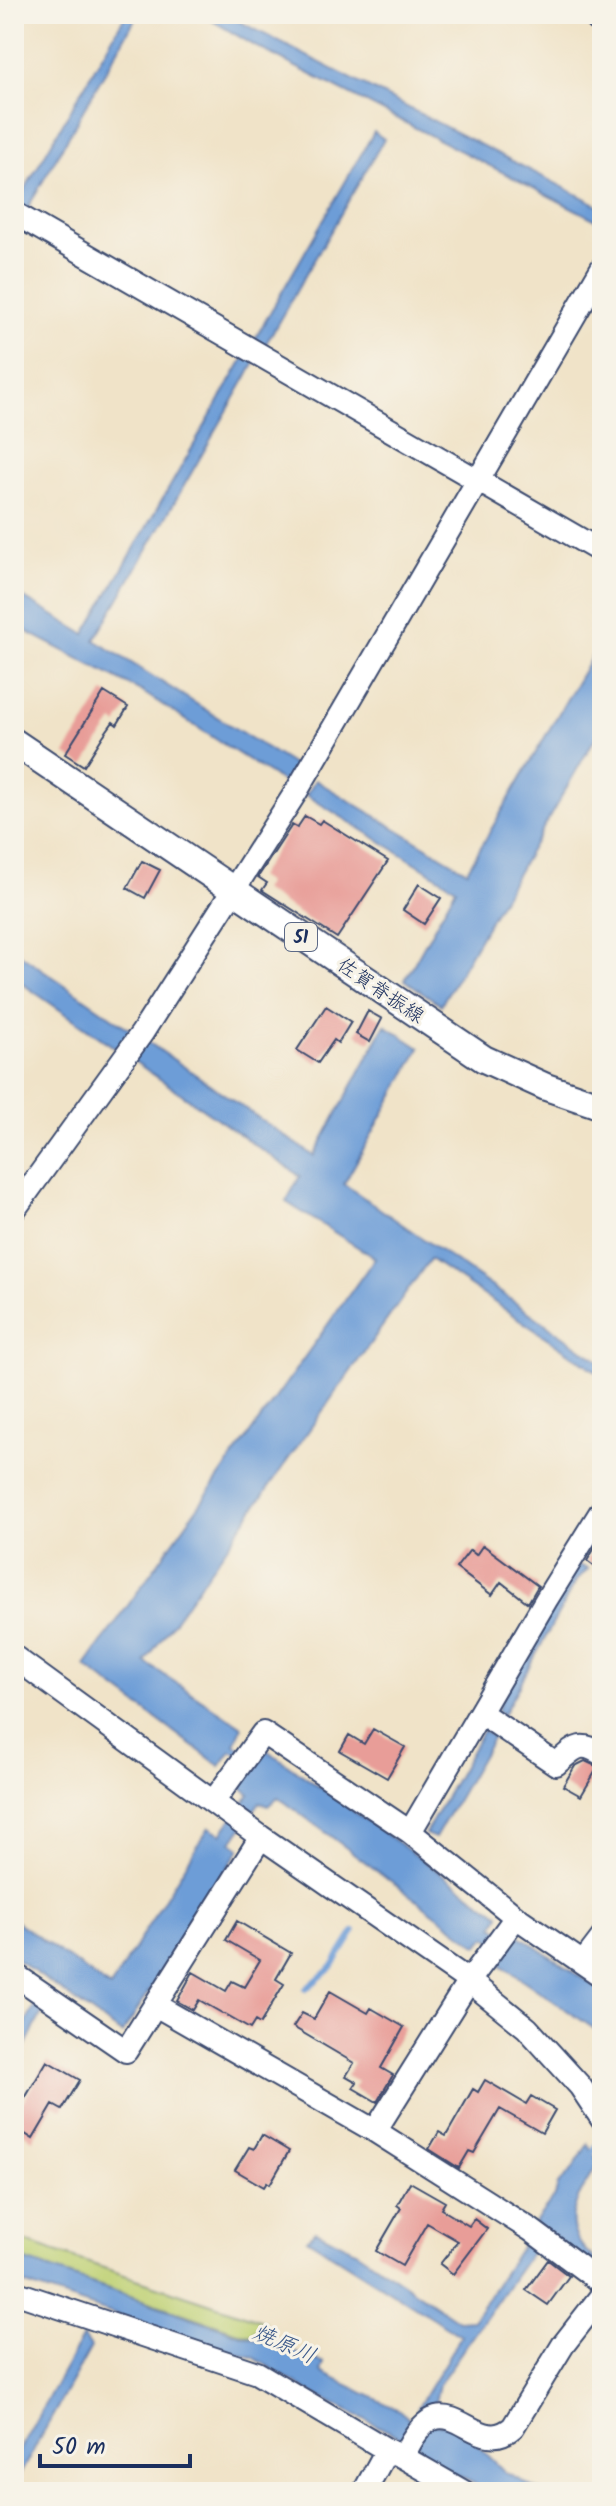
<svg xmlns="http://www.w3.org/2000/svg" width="616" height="2506" font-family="Kalam,'Klee One',sans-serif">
<rect width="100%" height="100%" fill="#f7f3e8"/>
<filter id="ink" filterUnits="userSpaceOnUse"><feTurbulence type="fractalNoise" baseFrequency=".0125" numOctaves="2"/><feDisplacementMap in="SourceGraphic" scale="16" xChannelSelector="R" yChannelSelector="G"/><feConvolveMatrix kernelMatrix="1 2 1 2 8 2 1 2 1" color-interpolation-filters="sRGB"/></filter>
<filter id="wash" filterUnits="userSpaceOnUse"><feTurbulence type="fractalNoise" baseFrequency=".006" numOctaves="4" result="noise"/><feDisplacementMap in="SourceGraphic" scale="32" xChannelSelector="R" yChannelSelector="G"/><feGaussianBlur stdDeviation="1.8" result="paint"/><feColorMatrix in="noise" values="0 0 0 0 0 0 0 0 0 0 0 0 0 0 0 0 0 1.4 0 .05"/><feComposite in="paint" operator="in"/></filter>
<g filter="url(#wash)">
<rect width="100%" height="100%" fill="#f0e3c8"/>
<path fill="#bfd174" stroke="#6d8069" stroke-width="2" d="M 14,2238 L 265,2322 L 251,2336 L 14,2257 Z"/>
<path fill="#6d9dd7" stroke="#44669a" stroke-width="2" d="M 126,14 L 138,14 L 14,232 L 14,208 Z
M 201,14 L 225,14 L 602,207 L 602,223 L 257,47 Z
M 374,132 L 384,139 L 95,640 L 298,768 L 287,785 L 141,691 L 14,625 L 14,592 L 85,634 Z
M 602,639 L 602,726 L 441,1005 L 405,980 L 456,888 L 306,795 L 315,780 L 467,871 Z
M 14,950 L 314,1156 L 385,1025 L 420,1048 L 344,1184 L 602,1363 L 602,1375 L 430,1259 L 145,1662 L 242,1727 L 235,1745 L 255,1760 L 262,1750 L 267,1750 L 500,1915 L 494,1926 L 515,1940 L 520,1936 L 602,1991 L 602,2034 L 501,1965 L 507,1951 L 486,1937 L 478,1946 L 278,1797 L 268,1806 L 260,1802 L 232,1842 L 240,1848 L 122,2034 L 14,1957 L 14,1920 L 110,1988 L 209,1827 L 221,1834 L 250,1794 L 237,1784 L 252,1764 L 231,1751 L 220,1766 L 85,1666 L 375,1258 L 286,1202 L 300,1176 L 14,978 Z
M 578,1565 L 588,1569 L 576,1581 L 503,1715 L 497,1711 L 504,1693 Z
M 483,1730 L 493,1737 L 435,1838 L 425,1834 Z
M 35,2005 L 43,2011 L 14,2068 L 14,2046 Z
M 588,2144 L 599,2163 C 572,2204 555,2230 602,2265 L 602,2272 L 534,2223 L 555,2196 L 558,2185 L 572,2170 Z
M 316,2231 L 357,2252 L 459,2321 L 473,2320 L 528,2235 L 537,2244 L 439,2384 L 434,2407 L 422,2416 L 417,2409 L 461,2336 L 307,2239 Z
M 14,2257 L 324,2363 L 321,2372 L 399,2410 L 413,2422 L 451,2425 L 467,2435 L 506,2473 L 542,2492 L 492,2492 L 421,2458 L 418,2443 L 402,2438 L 308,2391 L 253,2357 L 226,2351 L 14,2281 Z
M 83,2336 L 91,2347 L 14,2485 L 14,2459 Z"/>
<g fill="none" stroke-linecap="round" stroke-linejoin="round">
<path stroke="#6d9dd7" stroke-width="6" d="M 306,1989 L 332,1967 L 354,1932
M 589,2158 L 602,2138"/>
</g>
<g id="blocks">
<path fill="#e89d98" d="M 104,692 L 128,707 L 117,725 L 113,722 L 103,736 L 84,766 L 65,754 Z
M 305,816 L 319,824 L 322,820 L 388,861 L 337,938 L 262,890 L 267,883 L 258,877 L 292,825 L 297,828 Z
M 142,861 L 160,870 L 145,898 L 127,888 Z
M 419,884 L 441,898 L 424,924 L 403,910 Z
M 326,1006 L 351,1022 L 338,1043 L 334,1040 L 318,1063 L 297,1050 Z
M 368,1011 L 382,1019 L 370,1042 L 356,1034 Z
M 602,1536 L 602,1572 L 587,1561 Z
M 483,1545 L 538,1586 L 528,1603 L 501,1582 L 492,1595 L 456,1568 L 470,1550 L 476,1555 Z
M 373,1729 L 405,1747 L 387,1778 L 340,1751 L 349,1735 L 364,1744 Z
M 585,1761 L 598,1767 L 581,1796 L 563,1786 L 575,1766 Z
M 237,1921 L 291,1953 L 276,1979 L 284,1984 L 260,2024 L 255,2021 L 250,2029 L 199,2000 L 193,2010 L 177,2001 L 193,1972 L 226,1991 L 232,1981 L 244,1987 L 260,1960 L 226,1940 Z
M 330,1991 L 368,2013 L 371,2008 L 404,2027 L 381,2068 L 393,2075 L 377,2102 L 353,2088 L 357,2082 L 346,2076 L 354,2063 L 293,2027 L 302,2013 L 314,2019 Z
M 47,2061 L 80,2080 L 62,2110 L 53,2105 L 33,2139 L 16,2128 L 22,2119 L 15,2115 Z
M 485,2080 L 526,2104 L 531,2096 L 555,2110 L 542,2133 L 500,2109 L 474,2153 L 469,2151 L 459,2168 L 429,2149 L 439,2132 L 446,2136 L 473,2089 L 478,2092 Z
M 262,2135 L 289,2151 L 270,2184 L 267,2182 L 264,2187 L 235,2170 L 249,2147 L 254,2149 Z
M 410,2182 L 445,2202 L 441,2209 L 469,2226 L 474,2219 L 487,2229 L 453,2274 L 440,2264 L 458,2241 L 427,2223 L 402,2266 L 376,2251 L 401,2208 L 397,2205 Z
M 548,2260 L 569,2276 L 548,2305 L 526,2290 Z"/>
</g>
</g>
<g filter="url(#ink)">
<use href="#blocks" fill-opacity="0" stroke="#3b4a6e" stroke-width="2"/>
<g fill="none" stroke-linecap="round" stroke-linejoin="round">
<g stroke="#3b4a6e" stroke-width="26">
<path id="minor" d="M 590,14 L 602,23
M 14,213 L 602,552
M 14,1210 L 142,1033 L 296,792 L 602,268
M 14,1657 L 261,1837 L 469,1981 L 527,2028 L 580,2086 L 602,2119
M 481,1713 L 556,1764 C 575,1748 579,1740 602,1754
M 213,1802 L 263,1733 L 410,1832 L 516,1917 L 602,1976
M 410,1832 L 546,1600 L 602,1510
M 583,1963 L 602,1938
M 14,1974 L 126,2051 L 261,1837
M 157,2006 L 375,2131 L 531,2230 L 602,2283
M 375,2131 L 469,1981 L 516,1917
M 14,2292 L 257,2373 L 387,2450
M 403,2457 L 464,2492
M 364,2492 L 387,2450 L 403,2457 C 444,2367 473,2463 513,2427 L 563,2345 L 602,2295"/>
</g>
<g stroke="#3b4a6e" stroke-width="30">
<path id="major" d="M 14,742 L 484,1059 L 546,1087 L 602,1106"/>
</g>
<use href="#minor" stroke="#fff" stroke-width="22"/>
<use href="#major" stroke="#fff" stroke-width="26"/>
</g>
</g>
<g text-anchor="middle" stroke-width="6" stroke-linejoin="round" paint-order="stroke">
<rect fill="#f7f3e8" stroke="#5d6a87" stroke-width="2" x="285" y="923" width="32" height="28" rx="6"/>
<g font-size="18" font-weight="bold" fill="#1b2f5e">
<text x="301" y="943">51</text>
</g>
<g font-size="20" fill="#1b2f5e" stroke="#f7f3e8">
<text transform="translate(381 990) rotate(34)" y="7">佐賀脊振線</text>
</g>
<g font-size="22" font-style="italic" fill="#385688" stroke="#f7f3e8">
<text transform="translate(285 2343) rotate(24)" y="8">焼原川</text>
</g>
</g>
<rect width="616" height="2506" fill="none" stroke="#f7f3e8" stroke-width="48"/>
<path d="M40 2454v12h150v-12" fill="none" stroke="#1b2f5e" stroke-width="4"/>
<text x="52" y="2454" font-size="24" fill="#1b2f5e" stroke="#f7f3e8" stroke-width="6" paint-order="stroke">50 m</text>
</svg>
